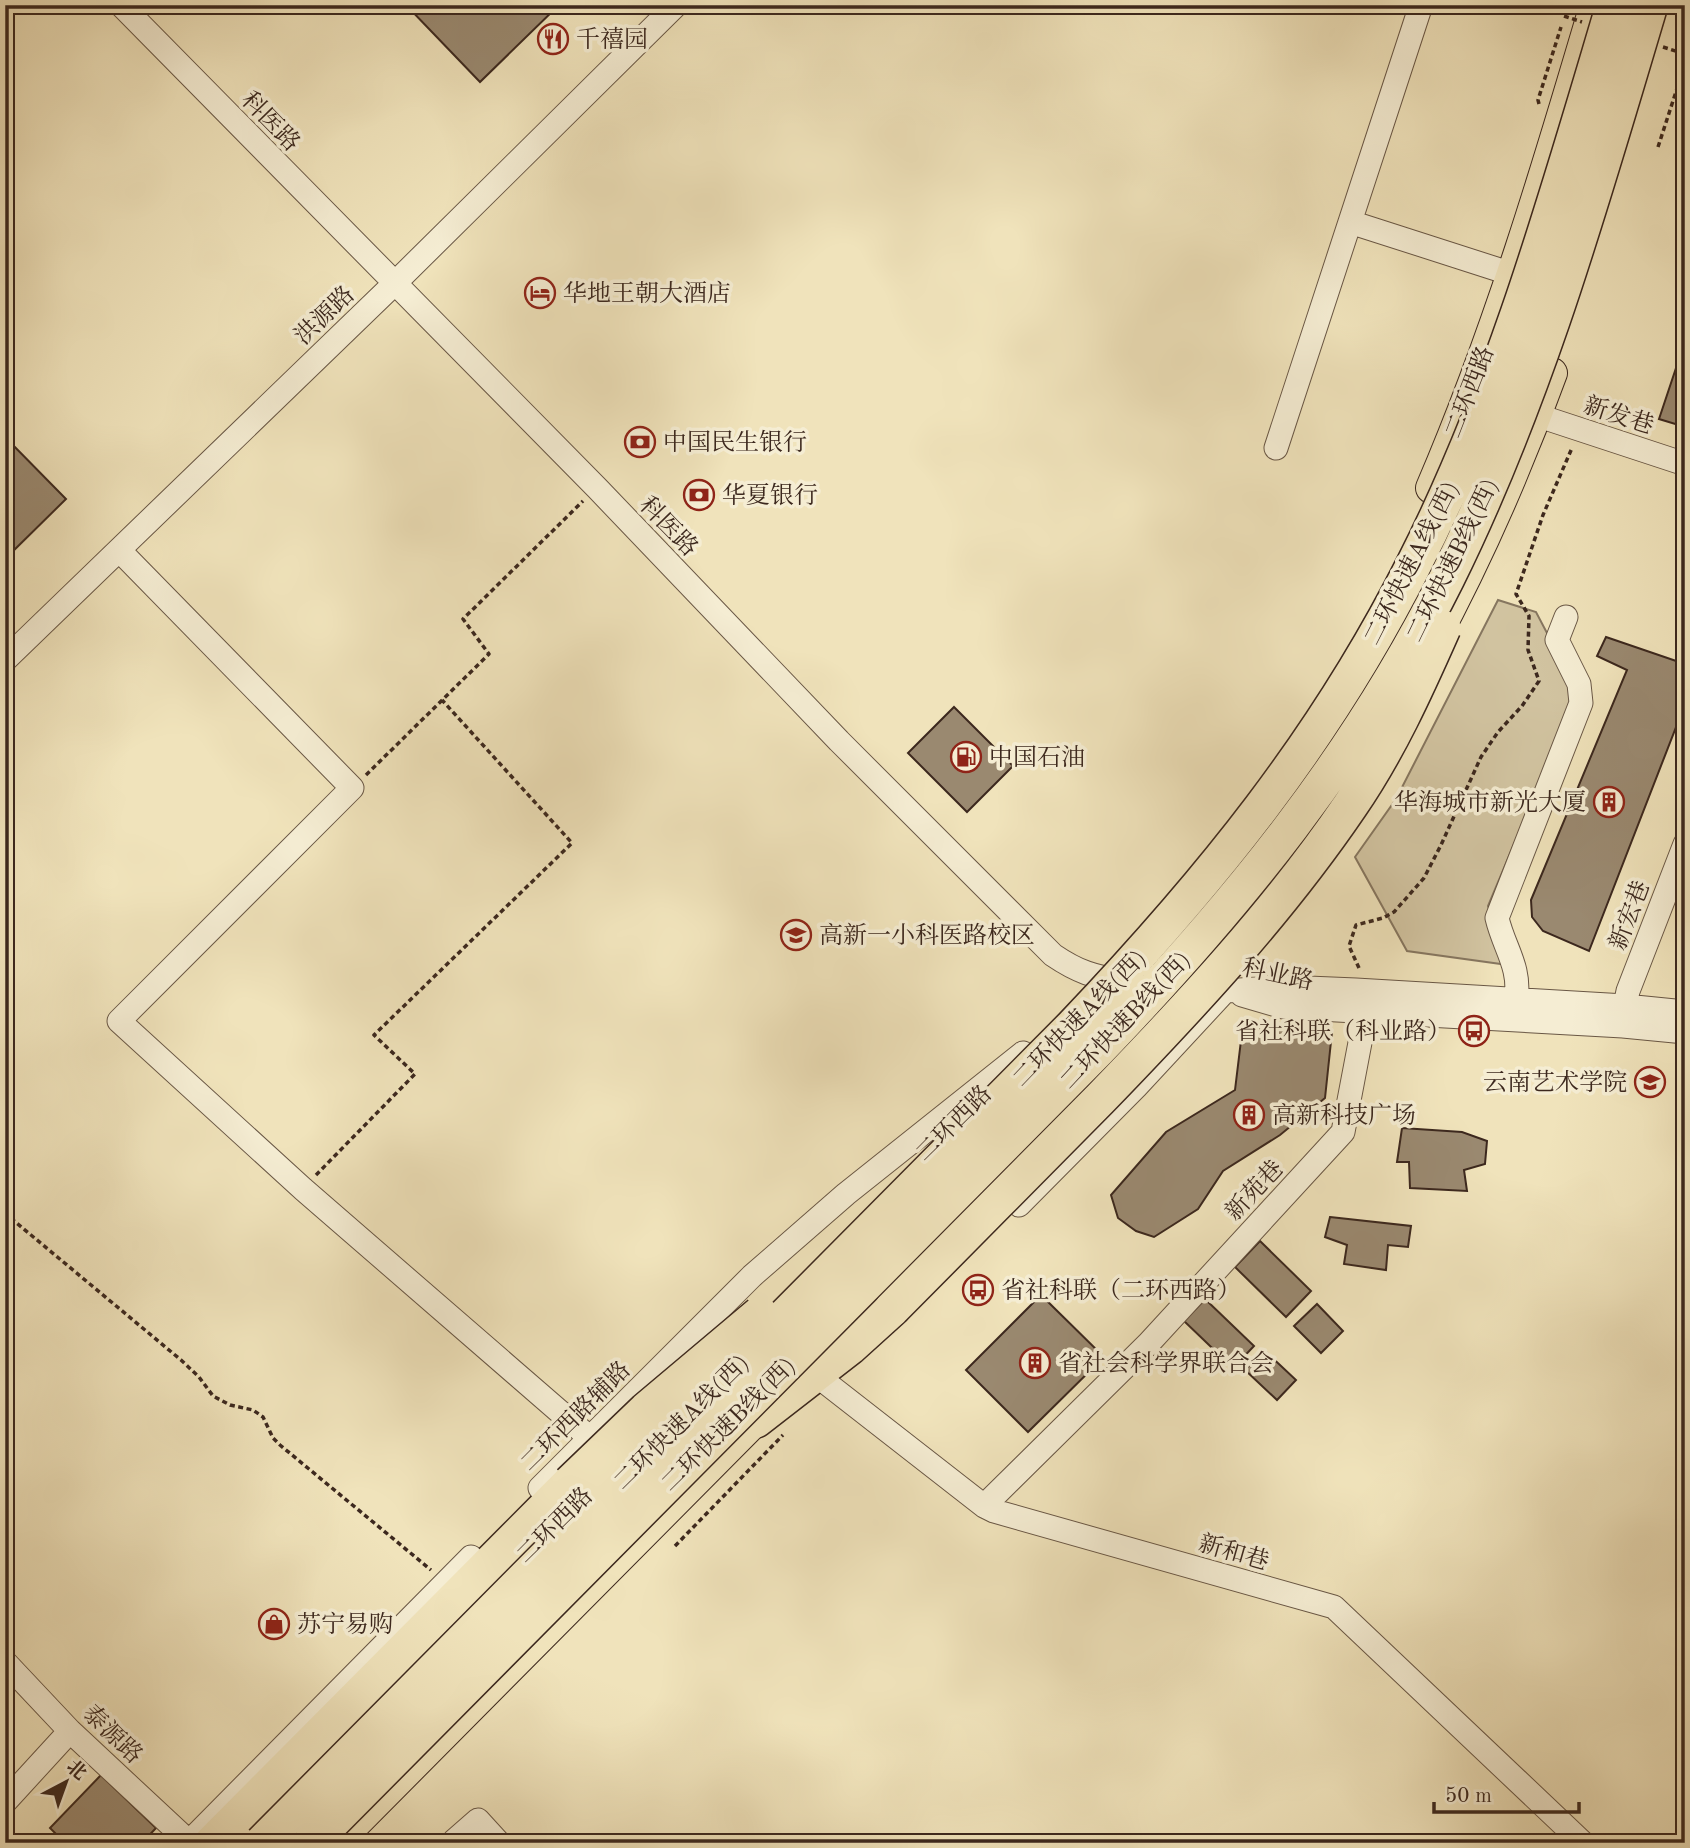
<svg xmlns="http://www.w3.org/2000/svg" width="1690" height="1848" font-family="'Old Standard TT','Noto Serif SC',serif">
<rect width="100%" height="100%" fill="#f0e3bb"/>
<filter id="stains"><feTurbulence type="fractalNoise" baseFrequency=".00286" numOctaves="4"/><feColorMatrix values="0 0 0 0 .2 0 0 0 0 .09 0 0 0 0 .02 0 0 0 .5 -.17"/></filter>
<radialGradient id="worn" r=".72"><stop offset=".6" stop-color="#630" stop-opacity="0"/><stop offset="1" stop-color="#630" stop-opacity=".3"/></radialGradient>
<path fill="#d1c3a0" stroke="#86765f" stroke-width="2" d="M 1498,600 L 1536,612 L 1578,692 L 1488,906 L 1508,965 L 1407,951 L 1355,857 L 1396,799 Z"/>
<path fill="#9a8970" stroke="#3c281e" stroke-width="2" d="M 406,5 L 559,5 L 480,82 Z
M 1685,341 L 1685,427 L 1659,419 Z
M 5,437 L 66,499 L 5,559 Z
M 1606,637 L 1685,664 L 1685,704 L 1589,951 L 1543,931 L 1532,917 L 1531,900 L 1627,670 L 1597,656 Z
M 954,707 L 1013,766 L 967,812 L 908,753 Z
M 1243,1024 L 1332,1032 L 1325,1098 L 1280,1135 L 1223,1171 L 1198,1209 L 1154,1237 L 1136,1231 L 1118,1218 L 1111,1195 L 1166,1132 L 1235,1090 Z
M 1402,1128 L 1462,1132 L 1487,1141 L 1485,1164 L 1464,1170 L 1467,1191 L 1410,1188 L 1409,1162 L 1397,1162 Z
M 1330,1217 L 1411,1226 L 1408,1247 L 1388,1245 L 1386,1270 L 1344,1264 L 1347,1245 L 1325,1237 Z
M 1260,1241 L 1311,1291 L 1286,1317 L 1235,1267 Z
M 1041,1295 L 1104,1357 L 1028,1432 L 966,1370 Z
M 1205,1299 L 1254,1346 L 1233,1368 L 1184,1321 Z
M 1317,1304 L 1343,1331 L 1321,1353 L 1294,1326 Z
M 1264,1350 L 1296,1380 L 1277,1400 L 1245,1370 Z
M 101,1775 L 156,1828 L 142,1843 L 65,1843 L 50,1828 Z"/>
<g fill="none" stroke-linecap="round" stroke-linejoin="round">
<g stroke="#695745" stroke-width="25">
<path id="minor" d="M 121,5 L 597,488 L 839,741 L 1053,955 C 1078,972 1094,977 1123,981
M 1350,222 L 1512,274
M 1536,415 L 1685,464
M 1276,448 L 1421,5
M 119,550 L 352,788 L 119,1021 L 303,1189 L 590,1438
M 5,660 L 394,284 L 676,5
M 1195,990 L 1225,991 L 1284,987 L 1356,990 L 1625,1006 L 1685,1012
M 1242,995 L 1283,1007 L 1623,1026 L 1685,1032
M 1516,999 C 1521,967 1504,948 1497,918 L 1581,703 L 1579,684 L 1557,640 L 1566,617
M 1625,1006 L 1628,991 L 1685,844
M 1019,1205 L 1136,1087 L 1226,990
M 825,1382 L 984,1506 L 994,1511 L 1334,1607 L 1583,1843
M 540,1488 L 752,1276 L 846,1194 L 1023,1053
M 984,1506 L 1148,1344 L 1343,1132 L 1366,1011
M 5,1662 L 70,1731 L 189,1842
M 5,1802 L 70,1731
M 188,1843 L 471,1557
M 456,1843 L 454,1841 L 478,1820 L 499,1843"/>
</g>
<g stroke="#3c281e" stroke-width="32">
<path id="major" d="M 1431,488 C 1498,332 1547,168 1595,5
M 1430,647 C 1478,558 1518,467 1552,373
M 1126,1047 L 1239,922 L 1314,827
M 845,1330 L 1072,1103
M 237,1843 L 504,1574
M 336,1843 L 773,1403"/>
</g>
<g stroke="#3c281e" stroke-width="38">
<path id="highway" d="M 756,1420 L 850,1347 L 892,1309
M 212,1843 L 570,1483"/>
</g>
<path stroke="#3c281e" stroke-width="3.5" stroke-dasharray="5 3.5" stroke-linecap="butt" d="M 1539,104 L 1538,100 L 1561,27
M 1658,147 L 1685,64
M 366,775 L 489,654 L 463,619 L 583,501
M 1359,968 L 1349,946 L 1356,925 L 1383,918 L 1394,912 L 1424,878 L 1441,845 L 1481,757 L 1498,732 L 1522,706 L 1539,681 L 1528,650 L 1529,616 L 1516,594 L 1543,515 L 1572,448
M 316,1175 L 415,1074 L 374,1035 L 572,843 L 442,700
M 5,1228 L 13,1220 L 181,1360 L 199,1377 L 213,1396 L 230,1405 L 253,1410 L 263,1417 L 273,1438 L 280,1445 L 431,1570
M 675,1546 L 783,1435"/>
<use href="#minor" stroke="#f5edd3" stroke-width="23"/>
<use href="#major" stroke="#f0e3bb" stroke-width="30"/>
<use href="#highway" stroke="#f0e3bb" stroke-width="35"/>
<g stroke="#3c281e" stroke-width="38" stroke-linecap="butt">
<path id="highway-bridge" d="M 892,1309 C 961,1239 1031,1169 1100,1099 C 1189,1007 1278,912 1350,806 C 1388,751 1416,689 1443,628
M 570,1483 L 646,1410 L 760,1314
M 262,1843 L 1073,1026 C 1209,883 1325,741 1414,564 C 1503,390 1558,193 1614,5
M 311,1843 L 1098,1050 C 1236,906 1358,757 1447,578 C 1537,396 1592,199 1650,5"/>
</g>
<path stroke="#3c281e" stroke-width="3.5" stroke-dasharray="5 3.5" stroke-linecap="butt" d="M 1564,16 L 1582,22
M 1663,47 L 1685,54"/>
<use href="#highway-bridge" stroke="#f0e3bb" stroke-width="35"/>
</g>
<defs>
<g id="restaurant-ring" transform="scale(1.575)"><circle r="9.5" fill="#f5edd3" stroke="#8f2418" stroke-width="1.5"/><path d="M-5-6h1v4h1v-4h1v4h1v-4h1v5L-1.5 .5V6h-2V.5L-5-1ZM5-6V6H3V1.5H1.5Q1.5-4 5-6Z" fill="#8f2418"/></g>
<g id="hotel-ring" transform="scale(1.575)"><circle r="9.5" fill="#f5edd3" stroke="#8f2418" stroke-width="1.5"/><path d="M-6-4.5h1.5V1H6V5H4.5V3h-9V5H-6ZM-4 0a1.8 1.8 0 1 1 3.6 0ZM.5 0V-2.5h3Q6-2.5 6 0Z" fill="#8f2418"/></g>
<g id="bank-ring" transform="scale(1.575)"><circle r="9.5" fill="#f5edd3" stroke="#8f2418" stroke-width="1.5"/><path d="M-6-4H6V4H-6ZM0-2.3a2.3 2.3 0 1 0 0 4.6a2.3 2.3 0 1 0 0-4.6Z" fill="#8f2418"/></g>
<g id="fuel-ring" transform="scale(1.575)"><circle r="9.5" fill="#f5edd3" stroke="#8f2418" stroke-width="1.5"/><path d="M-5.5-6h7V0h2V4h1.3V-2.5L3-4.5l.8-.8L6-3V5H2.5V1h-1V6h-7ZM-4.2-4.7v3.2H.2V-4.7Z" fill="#8f2418"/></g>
<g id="building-ring" transform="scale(1.575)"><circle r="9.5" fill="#f5edd3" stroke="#8f2418" stroke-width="1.5"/><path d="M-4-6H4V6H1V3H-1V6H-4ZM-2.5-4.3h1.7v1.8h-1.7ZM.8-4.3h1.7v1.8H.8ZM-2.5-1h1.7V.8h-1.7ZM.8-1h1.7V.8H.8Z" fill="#8f2418"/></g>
<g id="school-ring" transform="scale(1.575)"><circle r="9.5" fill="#f5edd3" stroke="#8f2418" stroke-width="1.5"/><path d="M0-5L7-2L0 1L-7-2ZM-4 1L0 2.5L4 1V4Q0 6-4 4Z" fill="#8f2418"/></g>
<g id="bus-ring" transform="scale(1.575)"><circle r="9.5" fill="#f5edd3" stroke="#8f2418" stroke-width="1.5"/><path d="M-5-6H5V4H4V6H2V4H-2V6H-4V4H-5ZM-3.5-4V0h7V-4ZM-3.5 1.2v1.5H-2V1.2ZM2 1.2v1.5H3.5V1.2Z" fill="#8f2418"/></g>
<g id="university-ring" transform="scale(1.575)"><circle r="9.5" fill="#f5edd3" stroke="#8f2418" stroke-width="1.5"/><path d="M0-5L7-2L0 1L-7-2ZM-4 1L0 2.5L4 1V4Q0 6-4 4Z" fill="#8f2418"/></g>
<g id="shop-ring" transform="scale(1.575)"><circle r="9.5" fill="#f5edd3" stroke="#8f2418" stroke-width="1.5"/><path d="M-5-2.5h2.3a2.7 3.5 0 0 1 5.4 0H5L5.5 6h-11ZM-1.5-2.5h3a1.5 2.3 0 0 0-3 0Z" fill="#8f2418"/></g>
</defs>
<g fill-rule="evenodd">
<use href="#restaurant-ring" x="553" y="39"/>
<use href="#hotel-ring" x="540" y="293"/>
<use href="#bank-ring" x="640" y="442"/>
<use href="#bank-ring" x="699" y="495"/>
<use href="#fuel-ring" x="966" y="757"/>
<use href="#building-ring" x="1609" y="802"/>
<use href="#school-ring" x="796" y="935"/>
<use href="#bus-ring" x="1474" y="1031"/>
<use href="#university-ring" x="1650" y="1082"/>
<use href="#building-ring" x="1249" y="1115"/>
<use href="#bus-ring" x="978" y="1290"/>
<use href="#building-ring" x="1035" y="1363"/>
<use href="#shop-ring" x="274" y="1624"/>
</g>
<g text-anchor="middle" stroke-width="7" stroke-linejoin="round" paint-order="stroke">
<g font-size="24" fill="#3c281e" stroke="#f5edd3" text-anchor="start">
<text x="576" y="47">千禧园</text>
<text x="563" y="301">华地王朝大酒店</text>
<text x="663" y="450">中国民生银行</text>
<text x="722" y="503">华夏银行</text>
<text x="989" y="765">中国石油</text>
<text x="1586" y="810" text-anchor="end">华海城市新光大厦</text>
<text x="819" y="943">高新一小科医路校区</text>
<text x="1451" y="1039" text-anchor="end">省社科联（科业路）</text>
<text x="1627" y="1090" text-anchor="end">云南艺术学院</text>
<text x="1272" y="1123">高新科技广场</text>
<text x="1001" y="1298">省社科联（二环西路）</text>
<text x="1058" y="1371">省社会科学界联合会</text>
<text x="297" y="1632">苏宁易购</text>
</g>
<g font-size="24" fill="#3c281e" stroke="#f5edd3">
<text transform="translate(271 121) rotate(46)" y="8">科医路</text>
<text transform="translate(324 315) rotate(-44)" y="8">洪源路</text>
<text transform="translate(1469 392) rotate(-69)" y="8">二环西路</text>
<text transform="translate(1619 415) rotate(18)" y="8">新发巷</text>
<text transform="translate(669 526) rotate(46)" y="8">科医路</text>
<text transform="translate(1452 560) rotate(-64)" y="8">二环快速B线(西)</text>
<text transform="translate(1411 563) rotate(-63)" y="8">二环快速A线(西)</text>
<text transform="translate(1629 915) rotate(-69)" y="8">新宏巷</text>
<text transform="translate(1278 974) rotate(12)" y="8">科业路</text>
<text transform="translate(1079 1018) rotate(-46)" y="8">二环快速A线(西)</text>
<text transform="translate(1125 1020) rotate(-47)" y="8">二环快速B线(西)</text>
<text transform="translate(953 1123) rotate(-45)" y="8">二环西路</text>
<text transform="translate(1254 1190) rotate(-47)" y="8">新苑巷</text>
<text transform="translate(575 1416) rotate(-45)" y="8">二环西路辅路</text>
<text transform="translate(681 1422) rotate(-45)" y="8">二环快速A线(西)</text>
<text transform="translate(728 1424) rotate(-45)" y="8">二环快速B线(西)</text>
<text transform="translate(554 1525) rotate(-45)" y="8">二环西路</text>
<text transform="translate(1234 1552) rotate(16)" y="8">新和巷</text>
<text transform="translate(113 1734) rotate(44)" y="8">泰源路</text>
</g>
</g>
<rect width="1690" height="1848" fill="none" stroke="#f0e3bb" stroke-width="28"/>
<rect x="7" y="7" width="1676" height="1834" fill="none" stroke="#3c281e" stroke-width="3.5"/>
<rect x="14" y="14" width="1662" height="1820" fill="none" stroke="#3c281e" stroke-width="2"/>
<g transform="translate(66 1782) rotate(41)" stroke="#f5edd3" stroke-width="5" paint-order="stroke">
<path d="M0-5L12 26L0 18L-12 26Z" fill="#3c281e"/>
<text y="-10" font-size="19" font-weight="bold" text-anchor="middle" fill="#3c281e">北</text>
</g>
<path d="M1434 1802v10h145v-10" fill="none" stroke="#3c281e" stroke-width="3.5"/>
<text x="1445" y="1802" font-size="21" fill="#3c281e" stroke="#f5edd3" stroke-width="5" paint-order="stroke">50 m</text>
<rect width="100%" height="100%" filter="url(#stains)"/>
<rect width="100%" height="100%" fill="url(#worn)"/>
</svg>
